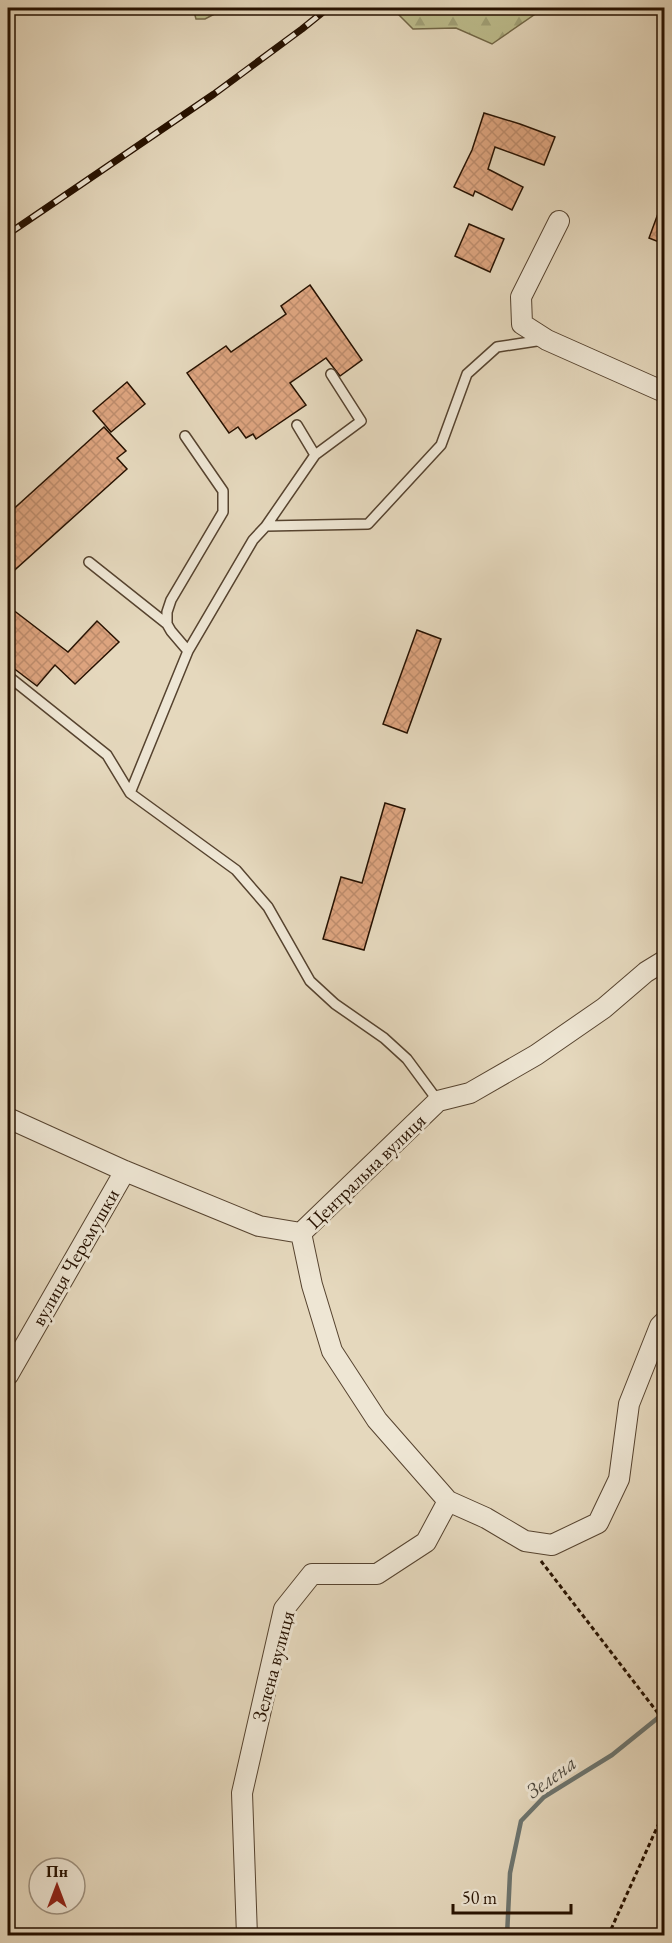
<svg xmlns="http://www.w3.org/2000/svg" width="672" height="1943" font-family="'EB Garamond',serif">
<defs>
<pattern id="forest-firs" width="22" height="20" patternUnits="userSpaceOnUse" patternTransform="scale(1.5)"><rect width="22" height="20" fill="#bcbc8c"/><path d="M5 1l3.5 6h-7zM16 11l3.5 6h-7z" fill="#a1a177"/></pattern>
<pattern id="building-cross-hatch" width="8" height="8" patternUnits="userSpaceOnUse" patternTransform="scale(1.5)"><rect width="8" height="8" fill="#dea580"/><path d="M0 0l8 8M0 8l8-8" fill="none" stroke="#be8d6d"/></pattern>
</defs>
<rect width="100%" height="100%" fill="#e5d8bd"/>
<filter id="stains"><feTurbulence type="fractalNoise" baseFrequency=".00333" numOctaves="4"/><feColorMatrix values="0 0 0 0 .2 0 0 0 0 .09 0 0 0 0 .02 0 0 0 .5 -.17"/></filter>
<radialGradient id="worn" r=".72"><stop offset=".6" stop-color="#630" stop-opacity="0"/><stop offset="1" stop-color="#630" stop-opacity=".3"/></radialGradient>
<path fill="url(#forest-firs)" stroke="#716646" stroke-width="1.5" d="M 193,8 L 226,8 L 205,19 L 196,19 Z
M 392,8 L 544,8 L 492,44 L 456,28 L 413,29 Z"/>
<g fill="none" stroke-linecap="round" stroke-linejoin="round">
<path stroke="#6c7570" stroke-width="4.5" d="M 507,1936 L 510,1873 L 521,1821 L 544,1797 L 612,1755 L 664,1713"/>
</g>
<path fill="url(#building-cross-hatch)" stroke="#261100" stroke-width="1.5" d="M 484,113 L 520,124 L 555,137 L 544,165 L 495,147 L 488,169 L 523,187 L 512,210 L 475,191 L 473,196 L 454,187 L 472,150 Z
M 663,200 L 664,200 L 664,244 L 649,238 Z
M 469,224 L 504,239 L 490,272 L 455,256 Z
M 310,285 L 362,360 L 340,376 L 326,358 L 290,383 L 306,405 L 256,439 L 253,434 L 246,438 L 238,427 L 229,433 L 187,373 L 226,346 L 231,352 L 286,314 L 281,306 Z
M 127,382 L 145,404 L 111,432 L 93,411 Z
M 104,427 L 126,451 L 117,458 L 127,469 L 8,576 L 8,514 Z
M 8,606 L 68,652 L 97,621 L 119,642 L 75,684 L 55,665 L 37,686 L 8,664 Z
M 417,630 L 441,639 L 407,733 L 383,724 Z
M 385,803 L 405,809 L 364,950 L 323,939 L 341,877 L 362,883 Z"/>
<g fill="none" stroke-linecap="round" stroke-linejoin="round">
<g stroke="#56432f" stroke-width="12">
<path id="lane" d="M 315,455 L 361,421 L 331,374
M 266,526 L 315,455 L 297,425
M 89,562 L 167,624 L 171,631 L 188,651
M 167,624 L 167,612 L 171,600 L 223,512 L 223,491 L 185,436
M 8,676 L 107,755 L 130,793 L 236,870 L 268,907 L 310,981 L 335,1004 L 384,1038 L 407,1059 L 438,1101
M 130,793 L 188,651 L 253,540 L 266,526 L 368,524 L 441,445 L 467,374 L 497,347 L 543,340"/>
</g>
<g stroke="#56432f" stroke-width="22">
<path id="street" d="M 559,221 L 521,297 L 522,324 L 547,340 L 664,392
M 8,1118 L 125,1171 L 259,1226 L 301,1233
M 301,1233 L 312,1285 L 332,1351 L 377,1420 L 448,1501 L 486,1518 L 525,1541 L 552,1545 L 598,1523 L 619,1479 L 629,1404 L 660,1326 L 664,1322
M 301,1233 L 438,1101 L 470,1093 L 536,1055 L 604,1008 L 646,972 L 664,961
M 8,1375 L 125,1171
M 247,1936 L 242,1793 L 284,1609 L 312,1574 L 377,1574 L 426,1542 L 448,1501"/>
</g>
<path stroke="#261100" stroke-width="3" stroke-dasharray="4.5 3" stroke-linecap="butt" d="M 541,1561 L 664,1721
M 608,1936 L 664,1812"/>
<use href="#lane" stroke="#eee6d4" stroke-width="9"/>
<use href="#street" stroke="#eee6d4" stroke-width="20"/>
<g stroke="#261100" stroke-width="7">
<path id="rail" d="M 8,234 L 214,94 L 302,29 L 328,8"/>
</g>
<use href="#rail" stroke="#eee6d4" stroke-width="4.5" stroke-dasharray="14" stroke-linecap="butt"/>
</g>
<g text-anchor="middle" stroke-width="6" stroke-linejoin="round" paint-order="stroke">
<g font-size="20" fill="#261100" stroke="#eee6d4">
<text transform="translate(366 1171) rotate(-44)" y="7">Центральна вулиця</text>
<text transform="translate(75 1257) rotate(-60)" y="7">вулиця Черемушки</text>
<text transform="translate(273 1666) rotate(-75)" y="7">Зелена вулиця</text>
</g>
<g font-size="21" font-style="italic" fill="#4f4b41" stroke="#eee6d4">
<text transform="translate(551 1777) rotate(-36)" y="7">Зелена</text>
</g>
</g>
<rect width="672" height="1943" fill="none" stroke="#e5d8bd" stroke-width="30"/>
<rect x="9" y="9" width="654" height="1925" fill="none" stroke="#261100" stroke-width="3"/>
<rect x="15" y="15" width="642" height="1913" fill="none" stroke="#261100" stroke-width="1.5"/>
<g transform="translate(57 1886)"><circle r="28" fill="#eee6d4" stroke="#9e917f" stroke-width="1.5"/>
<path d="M0-4.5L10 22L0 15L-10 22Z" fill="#8f2418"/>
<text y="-9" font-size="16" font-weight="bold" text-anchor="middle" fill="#261100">Пн</text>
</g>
<path d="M453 1904v9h118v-9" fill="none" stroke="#261100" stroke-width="3"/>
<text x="462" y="1904" font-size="18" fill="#261100" stroke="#eee6d4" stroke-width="4.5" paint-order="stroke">50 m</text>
<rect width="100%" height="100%" filter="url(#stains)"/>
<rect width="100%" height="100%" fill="url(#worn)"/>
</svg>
